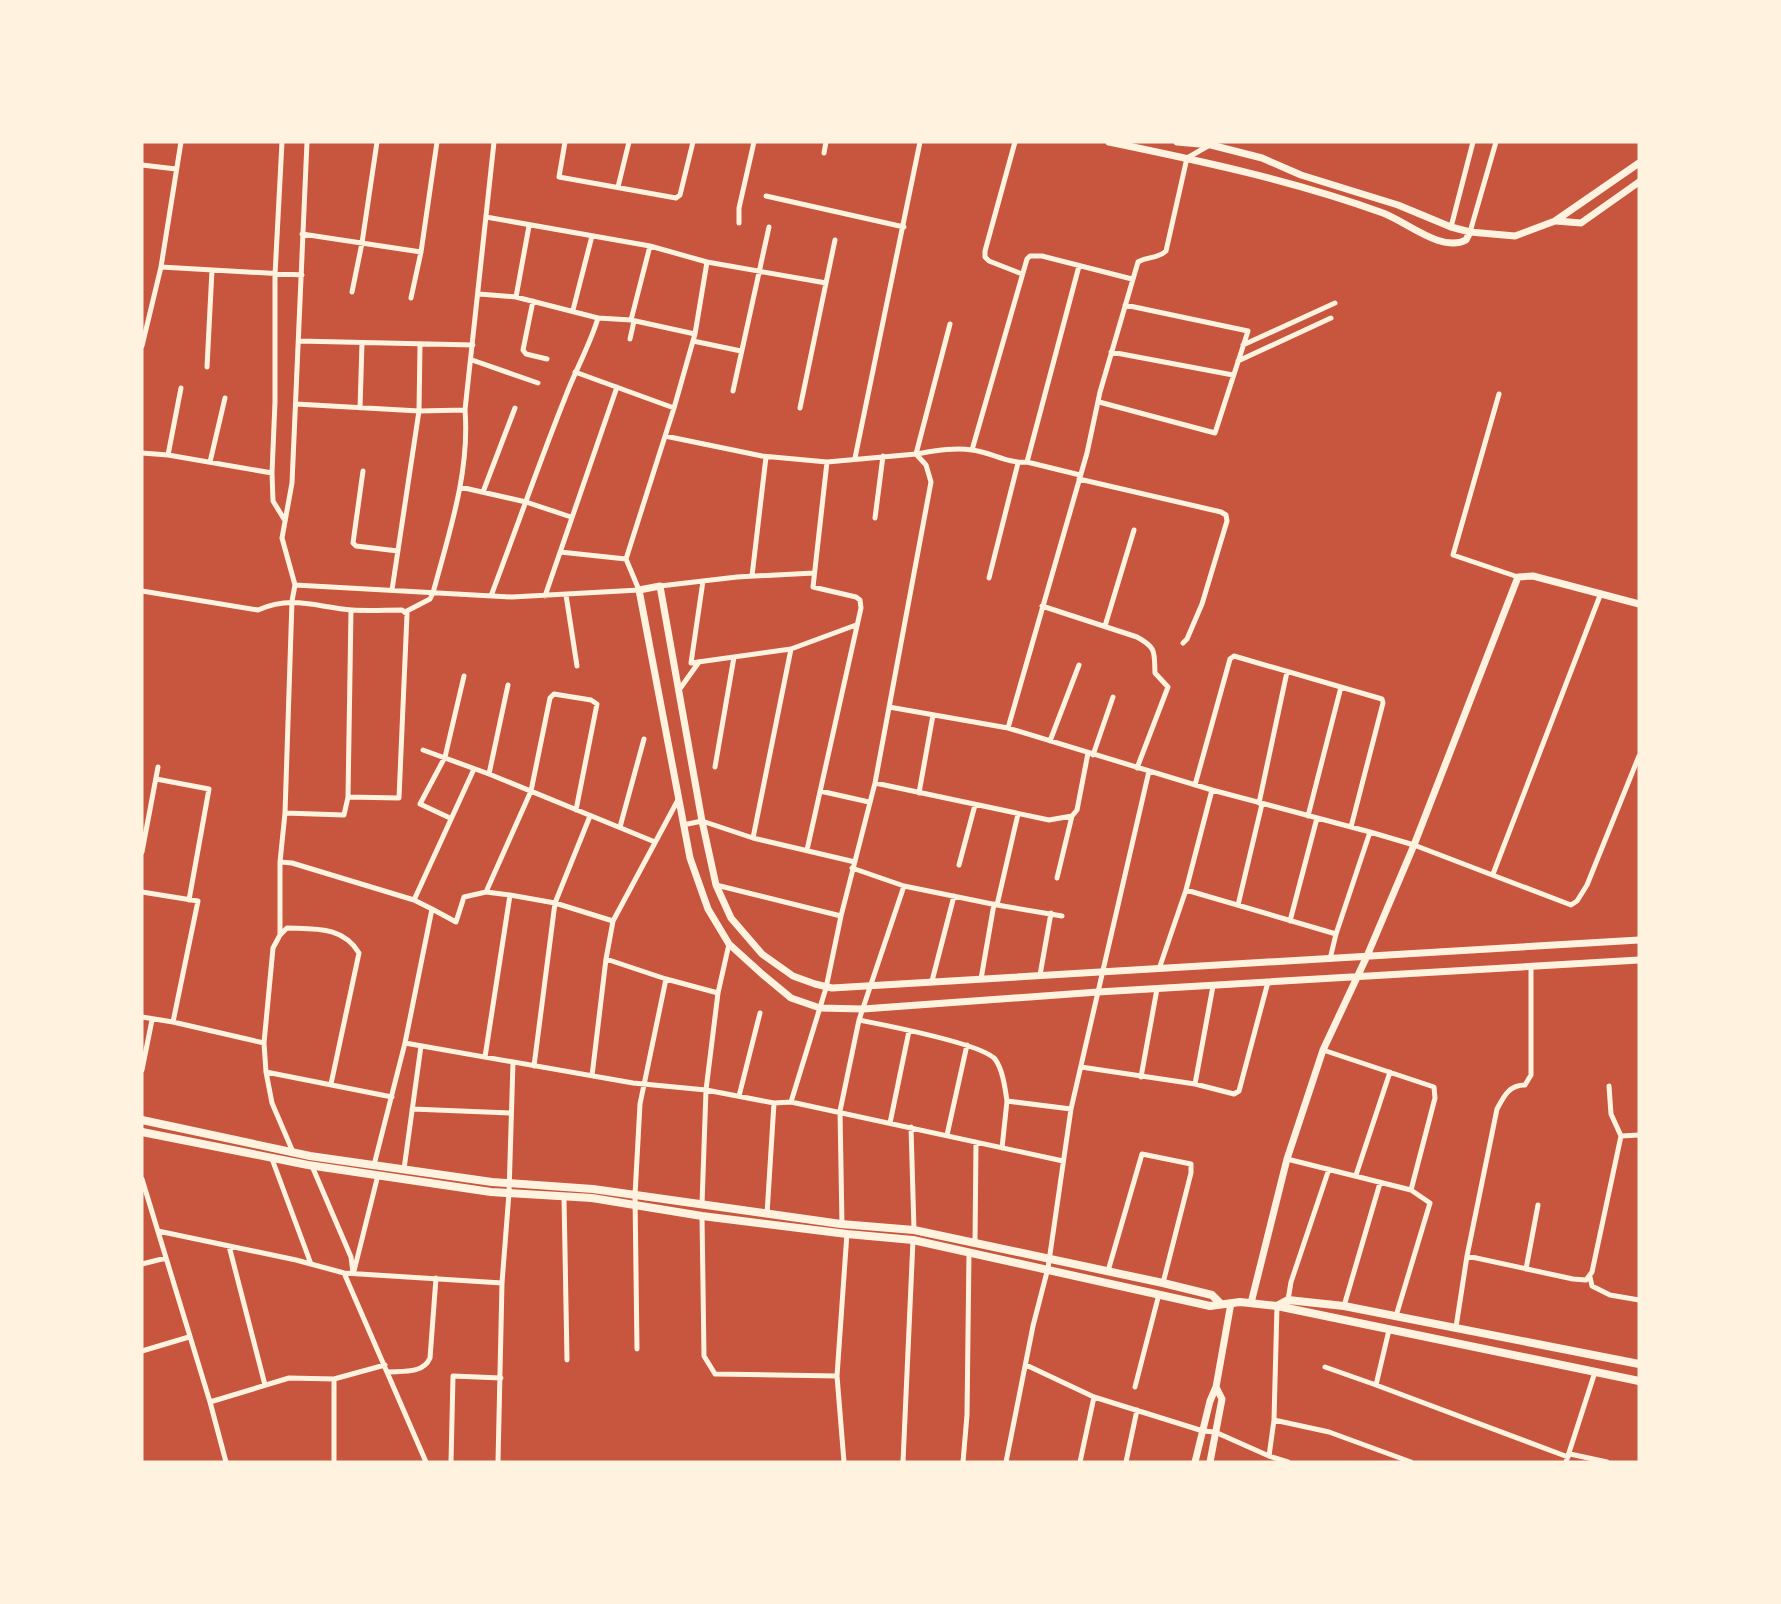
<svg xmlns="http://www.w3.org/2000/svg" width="1781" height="1604" font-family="'Golos Text',sans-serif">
<rect width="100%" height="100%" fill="#c8553d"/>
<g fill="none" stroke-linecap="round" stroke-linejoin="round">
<path stroke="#fff3e0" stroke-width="5" d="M 307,142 L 292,483 L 282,538 L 295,585 L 292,601 L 285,813 L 280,862 L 292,863 L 414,900 L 432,909 L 405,1043 L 374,1165
M 565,142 L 559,177 L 676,198 L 680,195 L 693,142
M 1015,142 L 985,251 L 985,257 L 989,261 L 1022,274
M 824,153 L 826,142
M 142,165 L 176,169
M 618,187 L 629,142
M 766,196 L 904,227
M 486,217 L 650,246 L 707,262 L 826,283 L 800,408
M 739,223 L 739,208 L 754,142
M 1451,227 L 1473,142
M 1470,232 L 1496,142
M 302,234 L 421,252
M 161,267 L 181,142
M 826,283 L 835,240
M 352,292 L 362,243 L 377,142
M 479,294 L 516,297 L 598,318 L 631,320 L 695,334
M 516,297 L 529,226
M 411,298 L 421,252 L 437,142
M 533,301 L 523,350 L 526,354 L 547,359
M 573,310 L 592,236
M 631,320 L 650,246
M 950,324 L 916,454 C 934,451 954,447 972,450 C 991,452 1008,464 1027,462 L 1080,475
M 630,339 L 634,321
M 299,341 L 473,345
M 693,341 L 741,351
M 1243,345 L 1335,303
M 142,346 L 161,267 L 302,275
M 1111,352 L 1233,375
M 472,360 L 538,383
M 1238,361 L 1331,318
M 207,367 L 212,270
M 575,372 L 674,408
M 733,391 L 769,227
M 1499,394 L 1453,555 L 1518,577
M 1099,402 L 1215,433 L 1248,331 L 1125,305
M 296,404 L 419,411 L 465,410 C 470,472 449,533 433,593 L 430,599 L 405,612
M 360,408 L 362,343
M 465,410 L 494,142
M 665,436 L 762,456 L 827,462 L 916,454 L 926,465 L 931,482 L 875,783 L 841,916 L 826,988 L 791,1102
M 972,450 L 1027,259 L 1030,256 L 1042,256 L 1132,279
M 142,453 L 168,455 L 272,473 L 275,402 L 275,275 L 282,142
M 168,455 L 181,388
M 855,458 L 920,142
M 210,462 L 225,398
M 1027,462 L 1079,266
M 363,471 L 353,543 L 356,546 L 398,551
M 272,473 L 273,501 L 284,519
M 1079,479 L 1221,512 L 1226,515 L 1227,521 L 1202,604 L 1187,639 L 1183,643
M 460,487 L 526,502 L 571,517
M 483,492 L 515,408
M 875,518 L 883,456
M 560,552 L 626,559
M 752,576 L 766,457
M 989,578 L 1018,463
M 703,581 L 691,663 L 791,649 L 856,625
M 295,585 L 512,597 L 639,590 L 626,559 L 674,408 L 695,334 L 707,262
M 660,586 L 737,577 L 814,573
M 392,590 L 419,411 L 420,345
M 142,591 L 258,610 C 293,595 316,607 352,610 C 368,611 386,610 402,610 L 407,614 L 399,798 L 348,797 L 344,815 L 285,813
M 566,595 L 577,666
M 491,596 C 516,530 539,463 565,398 C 575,371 590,345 598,318
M 545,596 L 617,387
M 1042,606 L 1137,637 C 1157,648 1154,652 1155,673 L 1168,687 L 1137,768
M 1105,626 L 1134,530
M 679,690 L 699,662
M 889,707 L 1008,728 L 1212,790 L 1370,832 L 1414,845 L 1571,905 L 1577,901 L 1587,885 L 1639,756
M 1008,728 L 1087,453 L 1100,392 L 1138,262 C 1148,256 1157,259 1166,251 L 1187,158 L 1215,142
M 1050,741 L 1079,665
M 423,750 L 489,774 L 655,842
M 1093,755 L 1113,697
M 715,767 L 734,657
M 489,774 L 508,685
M 156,779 L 209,789 L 189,900
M 875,783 L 1049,820 L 1072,816 L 1077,810 L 1088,753
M 1195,785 L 1230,659 L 1234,656 L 1382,699 L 1383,703 L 1351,827
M 820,791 L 869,802
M 919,793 L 933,715
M 348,797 L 351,610
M 1259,803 L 1287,672
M 1308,816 L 1341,687
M 450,818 L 420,804 L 445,757 L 464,676
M 683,825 L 702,821 L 753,838 L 855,862
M 620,827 L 644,739
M 753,838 L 791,649
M 807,850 L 861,608 L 860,600 L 856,597 L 813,587 L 827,462
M 142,852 L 158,767
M 280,862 L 280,935
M 959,865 L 975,805
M 852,868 L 904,886 L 997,905 L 1062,916
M 1493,874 L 1601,593
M 1057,878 L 1072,816
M 716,885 L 841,916
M 904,886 L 859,1020 C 884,1025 981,1043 995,1059 C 1003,1070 1005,1088 1007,1101 L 1071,1109
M 1186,890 L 1336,934
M 142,892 L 198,901 L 173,1022
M 486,892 L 531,791 L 550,698 L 554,694 L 591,700 L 597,704 L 576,810
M 414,900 L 474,769
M 997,905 L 1018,814
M 1238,905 L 1262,804
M 432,909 L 456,922 L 464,897 L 486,892 L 510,895 L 555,903 L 613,921
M 1290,921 L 1317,818
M 606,959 L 666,979 L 718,993
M 1330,959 L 1336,934 L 1370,832
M 1159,969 L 1186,890 L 1212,790
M 1040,975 L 1051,913
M 981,979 L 994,904
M 932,981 L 954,896
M 142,1017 L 173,1022 L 264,1043
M 405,1043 L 633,1083 L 706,1090 L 774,1103 L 791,1102 L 1063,1161
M 1323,1050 L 1434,1087 L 1435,1098 L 1411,1190
M 485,1057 L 510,895
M 534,1066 L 555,903 L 590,816
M 1081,1067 L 1195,1084 L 1234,1094 L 1239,1091 L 1268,982
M 142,1070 L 152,1020
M 266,1072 L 392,1097
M 592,1076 L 606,959 L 613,921 L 679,798
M 1141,1077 L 1157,989
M 1195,1084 L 1213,986
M 1609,1086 L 1611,1114 L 1621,1136
M 739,1096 L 760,1013
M 412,1109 L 511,1113
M 890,1123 L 909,1031
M 911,1127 L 914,1230
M 947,1135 L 967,1045
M 1002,1148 L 1007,1101
M 293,1152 L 272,1103 L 266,1072 L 264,1043 L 273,948 L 280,935 L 287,928 C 315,929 343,926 359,953 L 331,1084
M 272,1159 L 311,1264
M 1287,1159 L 1411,1190 L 1430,1203 L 1396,1316
M 312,1166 L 351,1257 L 353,1273
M 404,1169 L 421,1046
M 1356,1175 L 1390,1072
M 142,1179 L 210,1402 L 226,1462
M 564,1197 L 567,1360
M 702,1204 L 706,1090 L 718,993 L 729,944
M 767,1214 L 774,1103
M 702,1216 L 704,1356 L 715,1374 L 837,1376
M 842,1225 L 840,1111 L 859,1020
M 158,1231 L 296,1260 L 344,1273 L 502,1283
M 975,1243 L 976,1142
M 229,1246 L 265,1385
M 1467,1256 L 1573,1279 L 1586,1280 L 1592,1272 L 1621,1136 L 1639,1135
M 142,1264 L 166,1258
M 1526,1269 L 1538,1205
M 354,1271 L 378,1175
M 1108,1271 L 1142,1154 L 1191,1164 L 1191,1173 L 1163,1283
M 344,1273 L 426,1462
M 1590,1277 L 1592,1286 L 1610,1295 L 1639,1300
M 1288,1300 L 1291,1282 L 1329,1169
M 1277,1306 L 1274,1420 L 1329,1432 L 1411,1462
M 1344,1306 L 1380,1183
M 1456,1327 L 1467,1256 L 1497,1109 C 1504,1096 1509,1085 1525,1085 L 1531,1075 L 1531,966
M 1389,1330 L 1376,1385 L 1568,1457
M 637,1349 L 635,1195 L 640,1104 L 666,979
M 142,1351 L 189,1337
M 1026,1365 L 1094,1397 L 1203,1431 L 1215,1432 L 1269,1456 L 1274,1420
M 1325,1367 L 1376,1385
M 388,1372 C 403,1371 423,1374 430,1358 L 436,1278
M 334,1379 L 334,1462
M 1135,1387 L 1159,1294
M 210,1402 L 289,1378 L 334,1379 L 385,1365
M 1570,1454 L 1607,1462
M 1269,1456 L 1288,1462
M 451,1462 L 453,1376 L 501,1378
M 498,1462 L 502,1283 L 509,1193 L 513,1062
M 844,1462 L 837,1376 L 847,1233
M 903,1462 L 913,1240
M 963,1462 L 967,1415 L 969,1252
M 1006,1462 L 1033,1326 L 1048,1268 L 1071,1109 L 1149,771
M 1080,1462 L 1094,1397
M 1126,1462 L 1137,1410
M 1566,1462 L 1595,1372"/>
<path stroke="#fff3e0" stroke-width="7" d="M 1109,142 C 1201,161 1295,181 1383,213 C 1407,222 1442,253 1466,240 L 1470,232
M 1177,142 L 1211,145 L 1262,158 L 1301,175 L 1398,205 L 1451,227 L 1470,232 L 1515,236 L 1555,221 L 1639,163
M 1556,221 L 1581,223 L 1639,182
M 1639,940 L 832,988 L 815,984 L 793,976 L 762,954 L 731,918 L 716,885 L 702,821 L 660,586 L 639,590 L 690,858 L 708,909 L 729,944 L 762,974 L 791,998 L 820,1008 L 863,1009 L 1098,992 L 1639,960
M 1251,1303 L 1287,1159 L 1323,1050 L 1367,956 L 1414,845 L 1518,577 L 1533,576 L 1639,604
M 1195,1462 L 1210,1401 L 1216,1387 L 1231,1303
M 1210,1462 L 1222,1399 L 1216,1387"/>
<path stroke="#fff3e0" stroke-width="8" d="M 142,1120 L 310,1156 L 492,1182 L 593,1189 L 841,1224 L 914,1230 L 1163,1283 L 1212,1295 L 1220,1303
M 142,1132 L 308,1165 L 491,1192 L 592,1198 L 702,1216 L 847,1234 L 913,1240 L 1210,1306 L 1240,1302 L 1277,1306 L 1639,1381
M 1277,1306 L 1288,1300 L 1344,1306 L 1639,1364"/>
</g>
<rect width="1781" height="1604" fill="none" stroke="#fff3e0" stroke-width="287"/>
</svg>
